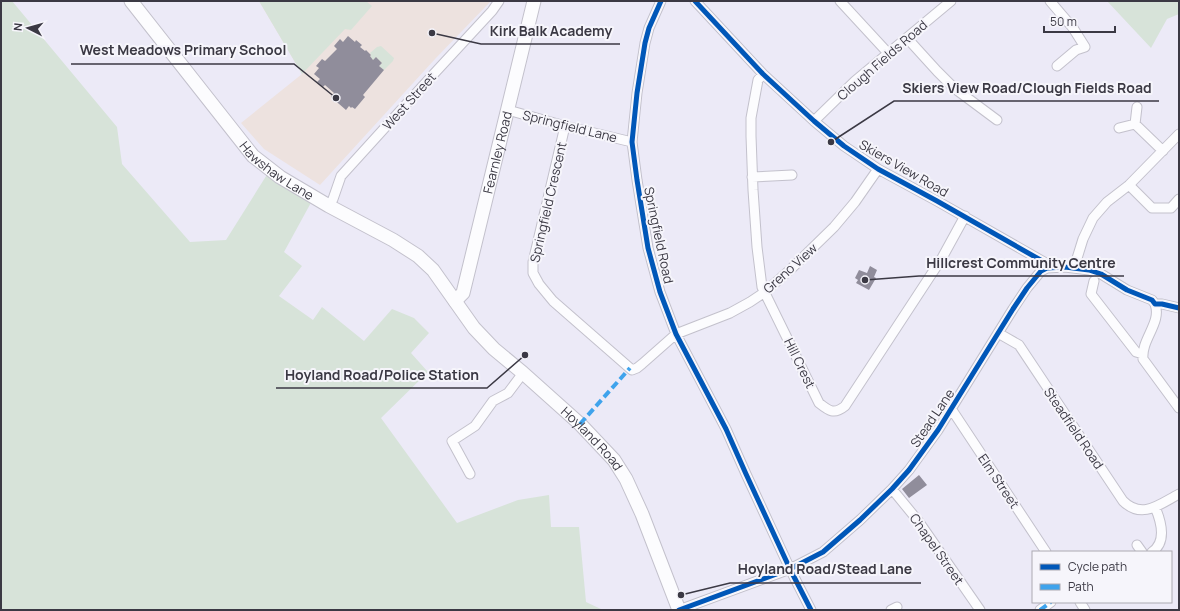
<svg xmlns="http://www.w3.org/2000/svg" width="1180" height="611" font-family="Manrope,sans-serif">
<rect width="100%" height="100%" fill="#eceaf7"/>
<path fill="#ede2df" d="M 259,1 L 491,1 L 435,59 L 320,185 L 264,149 L 241,123 L 302,74 Z"/>
<path fill="#d7e3d9" d="M 1,1 L 12,1 L 117,127 L 122,164 L 190,242 L 226,240 L 268,173 L 313,199 L 284,252 L 302,266 L 279,296 L 313,320 L 322,307 L 364,341 L 392,309 L 414,318 L 429,333 L 411,353 L 428,372 L 381,418 L 457,523 L 518,500 L 549,495 L 551,527 L 579,527 L 586,602 L 603,610 L 1,610 Z
M 259,1 L 366,1 L 372,6 L 351,30 L 345,29 L 302,74 Z
M 1107,1 L 1179,1 L 1179,14 L 1167,19 L 1151,48 Z
M 381,46 L 394,58 L 393,61 L 384,70 L 379,66 L 382,63 L 376,57 L 373,60 L 370,56 L 371,55 L 370,53 L 377,47 Z"/>
<path fill="#908d9b" d="M 348,36 L 355,42 L 356,40 L 362,45 L 360,47 L 365,51 L 366,50 L 371,55 L 370,56 L 373,60 L 376,57 L 382,63 L 379,66 L 384,70 L 363,95 L 365,97 L 355,109 L 352,107 L 351,108 L 349,106 L 346,110 L 331,97 L 334,93 L 325,85 L 323,87 L 317,82 L 320,79 L 314,74 L 319,68 L 316,66 L 322,59 L 325,61 L 337,49 L 334,46 L 340,39 L 343,42 Z
M 870,266 L 877,270 L 874,277 L 876,278 L 869,290 L 856,283 L 858,280 L 855,278 L 859,270 L 867,273 Z
M 919,475 L 927,485 L 909,498 L 902,489 Z"/>
<g fill="none" stroke-linecap="round" stroke-linejoin="round">
<g stroke="#c3c1cc" stroke-width="11">
<path id="minor" d="M 661,1 L 649,28 L 645,43 L 637,93 L 632,142 L 637,180 L 648,248 L 660,292 L 676,334 L 726,429 L 746,474 L 790,569 L 811,610
M 695,1 L 763,74 L 814,121 L 844,146 L 878,169 L 937,201 L 1044,262 L 1047,268
M 840,1 L 888,53
M 1050,1 L 1073,28 L 1085,47 L 1076,50 L 1057,66
M 907,38 L 937,71 L 954,88 L 997,120
M 763,74 L 758,80 L 751,118 L 751,136 L 753,190 L 757,247 L 762,287 L 819,403 C 829,411 834,415 845,406 L 942,258 L 965,216
M 508,110 L 565,126 L 632,142
M 814,121 L 855,81 L 951,1
M 1135,124 L 1137,107
M 565,126 L 533,262 L 533,273 L 539,284 L 553,301 L 632,370 L 637,368 L 642,364 L 676,334 L 730,313 L 750,302 L 765,292 L 792,268 L 834,227 L 855,202 L 878,169
M 1119,128 L 1135,124 L 1163,151
M 752,177 L 792,175
M 1129,185 L 1152,208 L 1171,208 L 1179,199
M 329,206 L 333,199 L 341,176 L 430,78 L 492,11 L 499,1
M 1074,268 L 1083,239 L 1093,218 L 1107,202 L 1129,185 L 1179,134
M 1094,281 L 1091,294 L 1136,352 L 1143,354
M 1155,304 C 1162,323 1141,339 1143,359 L 1179,408
M 998,333 L 1019,345 L 1123,501 C 1142,520 1160,504 1179,494
M 952,410 L 1046,552
M 470,474 L 452,441 L 475,426 L 493,401 L 508,393 L 523,373
M 892,489 L 919,522 L 980,610
M 1137,545 L 1142,552
M 1152,552 C 1167,542 1161,521 1155,507
M 1080,602 L 1085,610
M 679,610 L 790,569 L 823,552 L 860,520 L 892,489 L 909,470 L 938,430 L 1013,309 L 1027,288 L 1041,271 L 1047,268 L 1065,267 L 1089,270 L 1101,274 L 1127,290 L 1152,300 L 1155,304 L 1162,304 L 1179,308
M 891,610 L 897,607
M 1040,610 L 1051,602"/>
</g>
<g stroke="#c3c1cc" stroke-width="15">
<g id="secondary">
<path id="s1" d="M 131,1 L 253,156 L 280,177 L 329,206 L 393,240 L 418,256 L 433,270 L 474,328 L 494,349 L 523,373 L 580,424 L 614,460 L 626,479 L 642,514 L 679,610"/>
<path id="s2" d="M 455,301 L 463,293 L 534,1"/>
</g>
</g>
<use href="#minor" stroke="#fcfcfe" stroke-width="9"/>
<use href="#secondary" stroke="#fcfcfe" stroke-width="13"/>
<path stroke="#3fa3ec" stroke-width="4" stroke-dasharray="8 4" stroke-linecap="butt" d="M 580,424 L 630,368
M 1040,610 L 1051,602"/>
<g stroke="#f6f5fb" stroke-width="8">
<path id="cycleway" d="M 661,1 L 649,28 L 645,43 L 637,93 L 632,142 L 637,180 L 648,248 L 660,292 L 676,334 L 726,429 L 746,474 L 790,569 L 811,610
M 695,1 L 763,74 L 814,121 L 844,146 L 878,169 L 937,201 L 1044,262 L 1047,268
M 679,610 L 790,569 L 823,552 L 860,520 L 892,489 L 909,470 L 938,430 L 1013,309 L 1027,288 L 1041,271 L 1047,268 L 1065,267 L 1089,270 L 1101,274 L 1127,290 L 1152,300 L 1155,304 L 1162,304 L 1179,308"/>
</g>
<use href="#cycleway" stroke="#0057b8" stroke-width="5"/>
</g>
<g text-anchor="middle" stroke-width="4" stroke-linejoin="round" paint-order="stroke">
<g font-size="13" fill="#3b3944" stroke="#f6f5fb">
<text transform="translate(882 60) rotate(-41)" y="5">Clough Fields Road</text>
<text transform="translate(409 101) rotate(-48)" y="5">West Street</text>
<text transform="translate(570 126) rotate(14)" y="5">Springfield Lane</text>
<text dy="5" stroke="none"><textPath href="#s2" startOffset="156">Fearnley Road</textPath></text>
<text transform="translate(904 168) rotate(30)" y="5">Skiers View Road</text>
<text dy="5" stroke="none"><textPath href="#s1" startOffset="225">Hawshaw Lane</textPath></text>
<text transform="translate(548 202) rotate(-77)" y="5">Springfield Crescent</text>
<text transform="translate(659 235) rotate(78)" y="5">Springfield Road</text>
<text transform="translate(790 268) rotate(-42)" y="5">Greno View</text>
<text transform="translate(800 363) rotate(64)" y="5">Hill Crest</text>
<text transform="translate(932 418) rotate(-56)" y="5">Stead Lane</text>
<text transform="translate(1074 428) rotate(56)" y="5">Steadfield Road</text>
<text dy="5" stroke="none"><textPath href="#s1" startOffset="644">Hoyland Road</textPath></text>
<text transform="translate(999 481) rotate(56)" y="5">Elm Street</text>
<text transform="translate(937 549) rotate(55)" y="5">Chapel Street</text>
</g>
</g>
<path fill="none" stroke="#3b3944" stroke-width="1.5" d="M432 33L481 44H620M336 98L294 64H71M831 142L894 101H1159M865 280L919 276H1124M525 355L487 388H276M681 595L730 583H921"/>
<g fill="#3b3944" stroke="#f6f5fb" stroke-width="1.5">
<circle cx="432" cy="33" r="4"/>
<circle cx="336" cy="98" r="4"/>
<circle cx="831" cy="142" r="4"/>
<circle cx="865" cy="280" r="4"/>
<circle cx="525" cy="355" r="4"/>
<circle cx="681" cy="595" r="4"/>
</g>
<g font-size="14" text-anchor="middle" font-weight="bold" fill="#3b3944" stroke="#f6f5fb" stroke-width="4" stroke-linejoin="round" paint-order="stroke">
<text x="551" y="36">Kirk Balk Academy</text>
<text x="183" y="55">West Meadows Primary School</text>
<text x="1027" y="93">Skiers View Road/Clough Fields Road</text>
<text x="1021" y="268">Hillcrest Community Centre</text>
<text x="382" y="380">Hoyland Road/Police Station</text>
<text x="825" y="574">Hoyland Road/Stead Lane</text>
</g>
<rect width="1180" height="611" fill="none" stroke="#3b3944" stroke-width="4"/>
<rect x="1032" y="551" width="140" height="52" fill="#f6f5fb" stroke="#abaab2"/>
<rect x="1040" y="564" width="20" height="6" fill="#0057b8" stroke="#abaab2"/>
<text x="1068" y="571" font-size="12" fill="#3b3944">Cycle path</text>
<rect x="1040" y="584" width="20" height="6" fill="#3fa3ec" stroke="#abaab2"/>
<text x="1068" y="591" font-size="12" fill="#3b3944">Path</text>
<g transform="translate(28 28) rotate(276)" stroke="#f6f5fb" stroke-width="3" paint-order="stroke">
<path d="M0-3L7 15L0 10L-7 15Z" fill="#3b3944"/>
<text y="-6" font-size="11" font-weight="bold" text-anchor="middle" fill="#3b3944">N</text>
</g>
<path d="M1044 26v6h71v-6" fill="none" stroke="#3b3944" stroke-width="2"/>
<text x="1050" y="26" font-size="12" fill="#3b3944" stroke="#f6f5fb" stroke-width="3" paint-order="stroke">50 m</text>
</svg>
